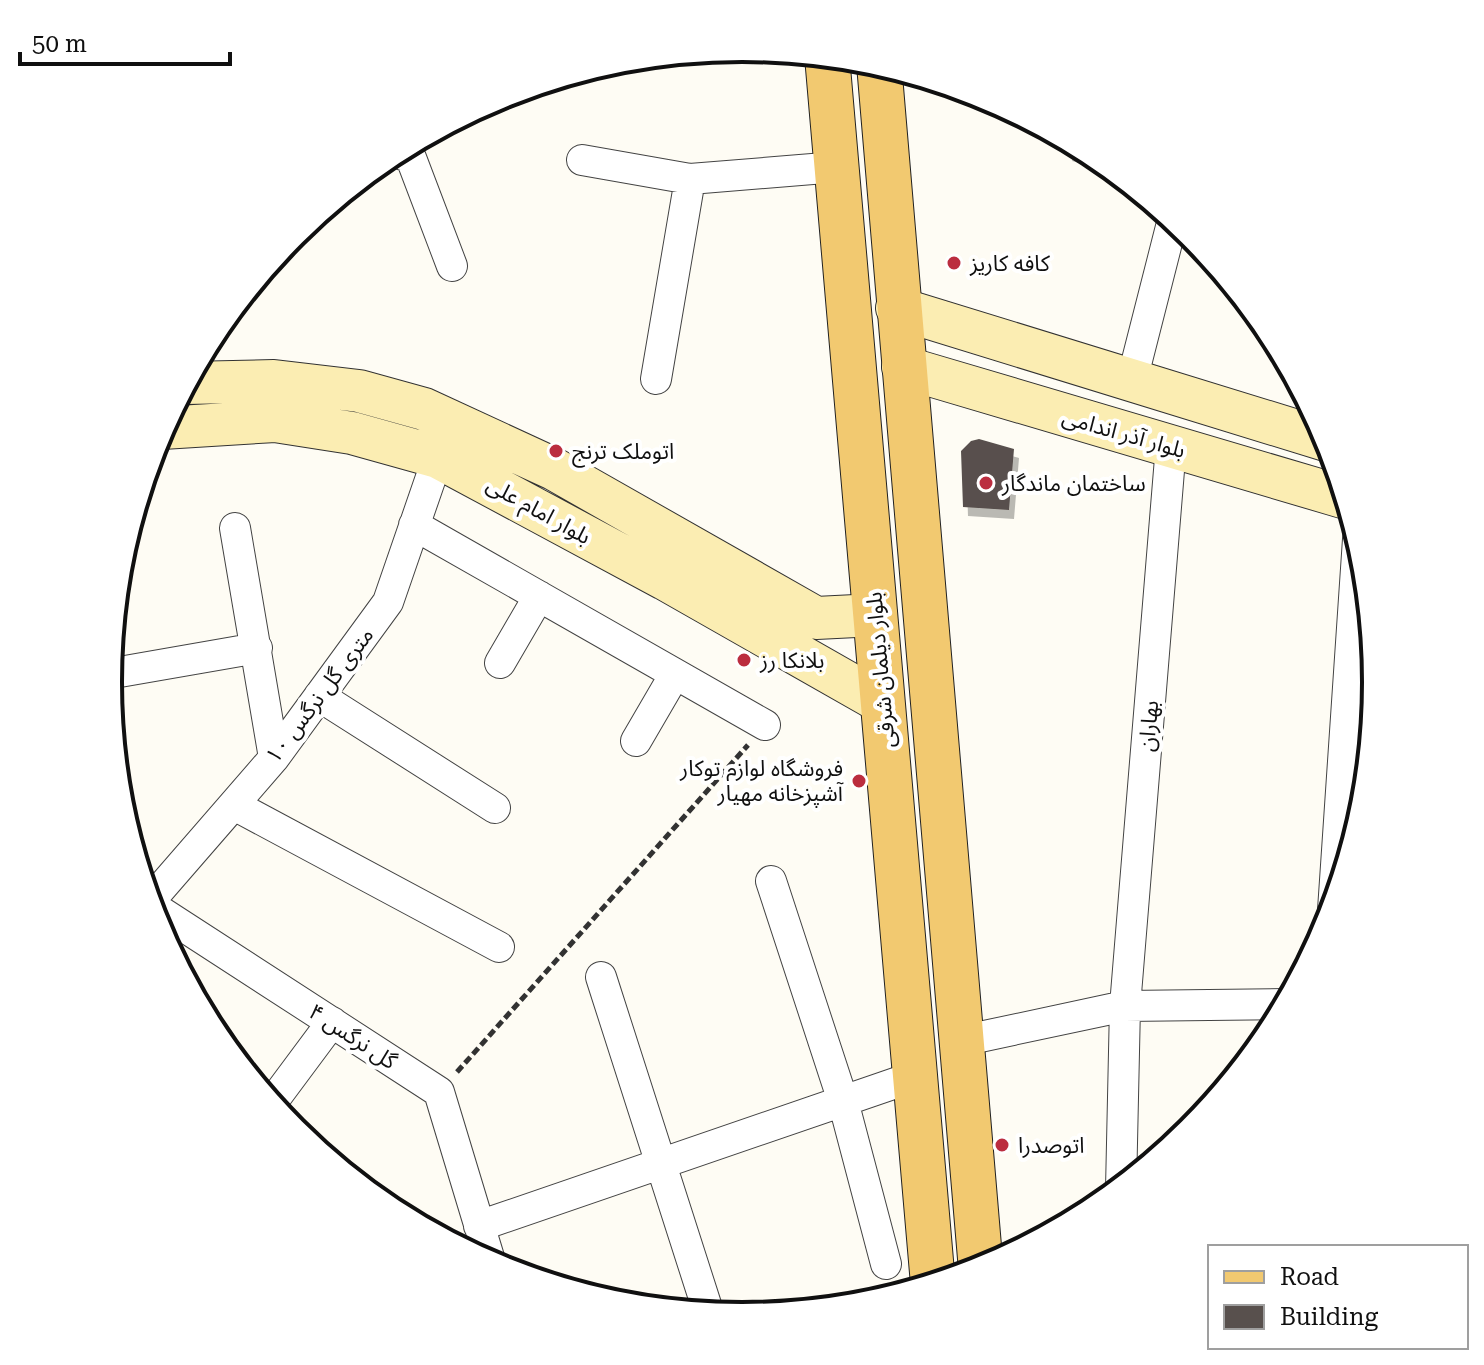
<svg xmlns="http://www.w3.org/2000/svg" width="1484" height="1365" font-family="'Roboto Serif','Noto Sans Arabic',serif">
<defs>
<filter id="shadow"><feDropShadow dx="5" dy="9" stdDeviation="0" flood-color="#0004"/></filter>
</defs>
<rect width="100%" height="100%" fill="#fefcf4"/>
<path fill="#58504d" filter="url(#shadow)" d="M 1070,142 L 1095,155 L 1102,161 L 1067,152 Z
M 979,439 L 1014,449 L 1009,510 L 963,507 L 961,451 L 971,441 Z"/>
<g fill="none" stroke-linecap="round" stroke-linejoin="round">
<g stroke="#434343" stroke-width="32">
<path id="minor" d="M 395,152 L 411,158 L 452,266
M 582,160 L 690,179 L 837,167
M 656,379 L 690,179
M 1132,380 L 1173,219
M 414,525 L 765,725
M 235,528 L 274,758
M 500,663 L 539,596
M 108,674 L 257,648
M 319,696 L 495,808
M 636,741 L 675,674
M 234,805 L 499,947
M 771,881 L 843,1101 L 886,1264
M 149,902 L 274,758 L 388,602 L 438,457
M 149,904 L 439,1092 L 491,1264
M 1333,910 L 1358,539
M 601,977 L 709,1314
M 961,1041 L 1125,1006 L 1286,1004
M 271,1104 L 332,1022
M 1121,1189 L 1125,1006 L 1171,446
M 479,1226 L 916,1076"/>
</g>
<g stroke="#323232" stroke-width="44">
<path id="secondary" d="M 897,308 L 1329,441
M 903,367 L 1346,498
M 186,383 L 274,381 L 359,391 L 424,409 L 554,469 L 816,618 L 876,615
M 162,428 L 275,421 L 352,433 L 438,457 L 665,579 L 883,703"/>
</g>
<g stroke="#212121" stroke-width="46">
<path id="primary" d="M 827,56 L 933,1284
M 879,64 L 981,1270"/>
</g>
<path stroke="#323232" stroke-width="5" stroke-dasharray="8 4" stroke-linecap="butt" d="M 457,1072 L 748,745"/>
<use href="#minor" stroke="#fff" stroke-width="30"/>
<use href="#secondary" stroke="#fbedb2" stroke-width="42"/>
<use href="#primary" stroke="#f2c970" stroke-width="44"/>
</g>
<g fill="#bb2d3f" stroke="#fff" stroke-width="3">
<circle cx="954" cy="263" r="8"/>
<circle cx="556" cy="451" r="8"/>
<circle cx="986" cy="483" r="8"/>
<circle cx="744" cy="660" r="8"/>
<circle cx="859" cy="781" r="8"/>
<circle cx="1002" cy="1145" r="8"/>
</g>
<g text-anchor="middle" stroke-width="8" stroke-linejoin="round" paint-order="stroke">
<g font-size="22" fill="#101010" stroke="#fff" text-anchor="start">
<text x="970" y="271">کافه کاریز</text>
<text x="572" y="459">اتوملک ترنج</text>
<text x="1002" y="491">ساختمان ماندگار</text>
<text x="760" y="668">بلانکا رز</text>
<text x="843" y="776" text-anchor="end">فروشگاه لوازم توکار<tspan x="843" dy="25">آشپزخانه مهیار</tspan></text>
<text x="1018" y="1153">اتوصدرا</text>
</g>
<g font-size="22" fill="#101010" stroke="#fff">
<text transform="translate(1124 433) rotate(16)" y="8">بلوار آذر اندامی</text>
<text transform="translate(539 510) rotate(29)" y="8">بلوار امام علی</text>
<text transform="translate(880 670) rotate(-95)" y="8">بلوار دیلمان شرقی</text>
<text transform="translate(319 695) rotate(-53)" y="8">۱۰ متری گل نرگس</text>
<text transform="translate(1148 726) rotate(-85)" y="8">بهاران</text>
<text transform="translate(353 1036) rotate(33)" y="8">گل نرگس ۴</text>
</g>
</g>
<path d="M0 0H1484V1365H0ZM122 682a620 620 0 1 1 1240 0a620 620 0 1 1-1240 0Z" fill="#fff" fill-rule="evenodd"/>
<path fill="none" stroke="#101010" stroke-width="4" d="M122 682a620 620 0 1 1 1240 0a620 620 0 1 1-1240 0Z"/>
<rect x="1208" y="1245" width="260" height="104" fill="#ffffff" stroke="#9f9f9f" stroke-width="2"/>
<rect x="1224" y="1271" width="40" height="12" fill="#f2c970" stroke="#9f9f9f" stroke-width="2"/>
<text x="1280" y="1285" font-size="24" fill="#101010">Road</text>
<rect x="1224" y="1305" width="40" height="24" fill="#58504d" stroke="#9f9f9f" stroke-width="2"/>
<text x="1280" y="1325" font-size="24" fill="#101010">Building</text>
<path d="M20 52v12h210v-12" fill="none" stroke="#101010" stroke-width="4"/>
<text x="32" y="52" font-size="24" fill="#101010" stroke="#ffffff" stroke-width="6" paint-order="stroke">50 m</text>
</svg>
